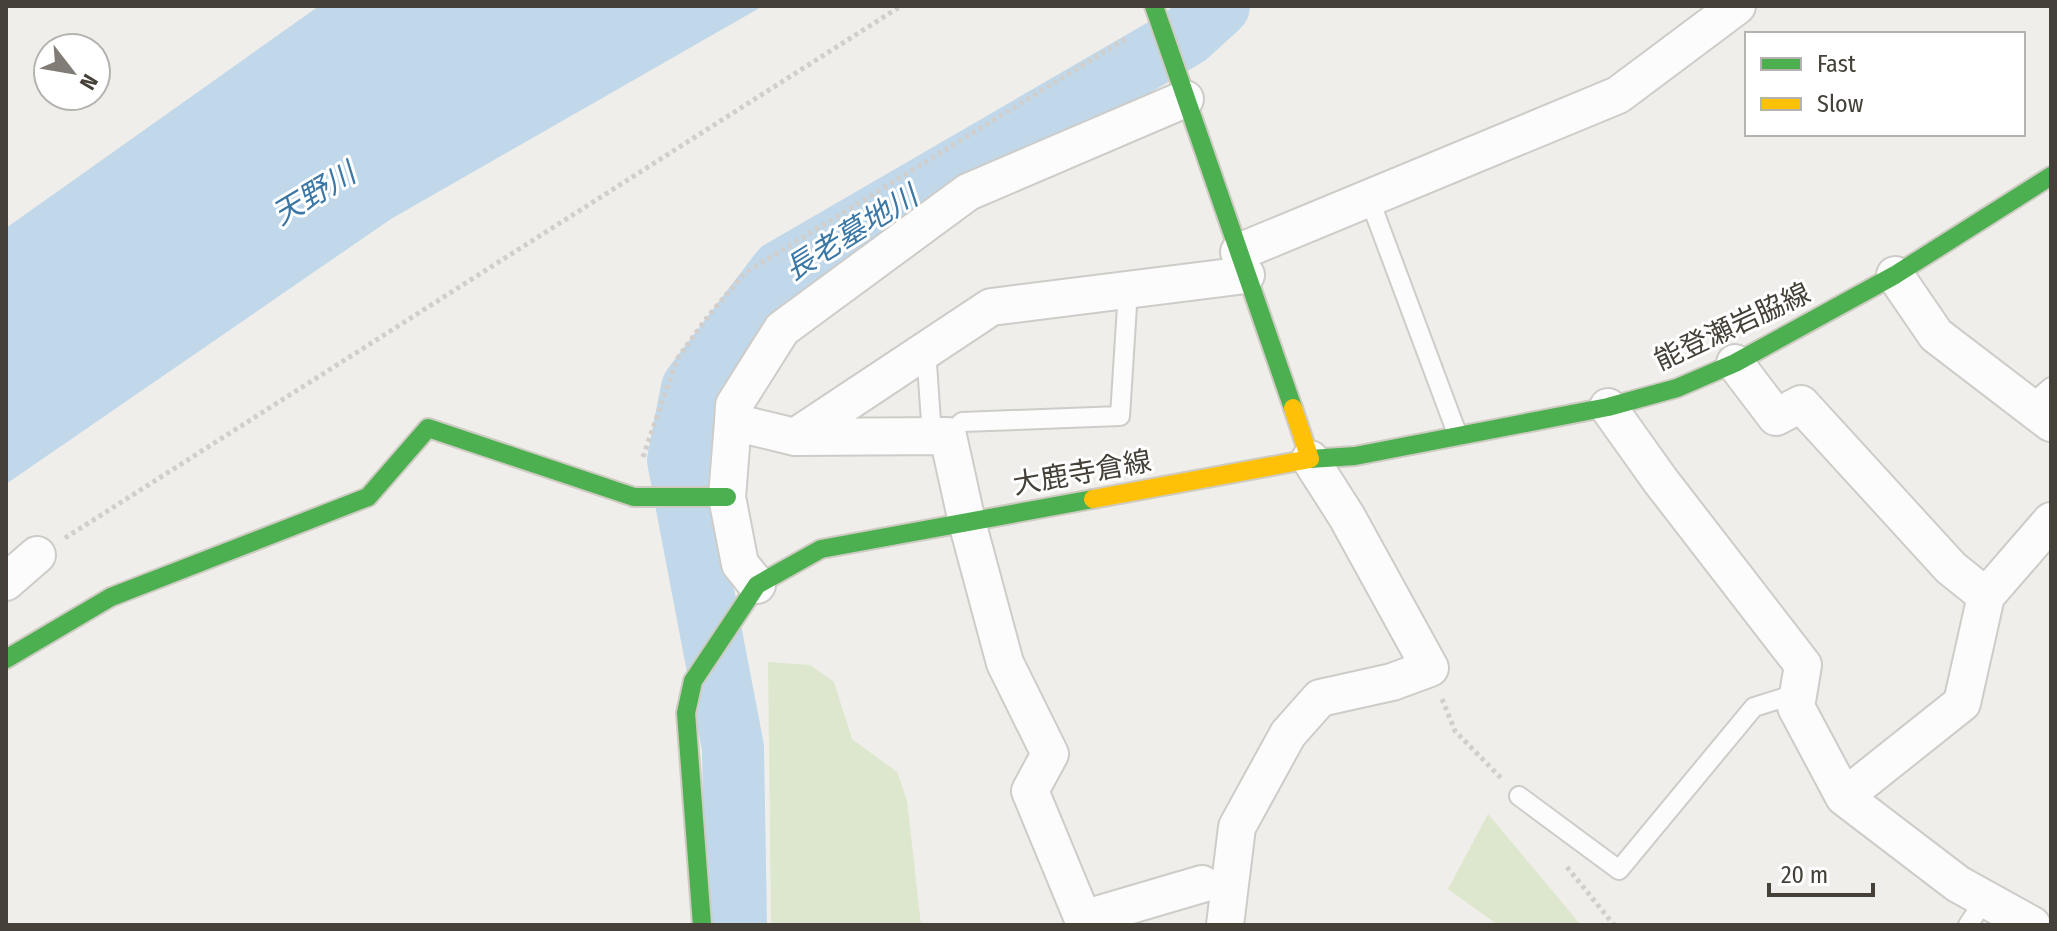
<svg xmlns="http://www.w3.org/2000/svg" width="2057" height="931" font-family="'Fira Sans Condensed','Noto Sans JP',sans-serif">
<rect width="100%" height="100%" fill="#f0eeea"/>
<path fill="#dde7cd" d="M 768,662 L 810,665 L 834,682 L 852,739 L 897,772 L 907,800 L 921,925 L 771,925 Z
M 1488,814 L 1581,925 L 1498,925 L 1448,889 Z"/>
<path fill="#c0d8e9" d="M 319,6 L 763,6 L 391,219 L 6,484 L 6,228 Z"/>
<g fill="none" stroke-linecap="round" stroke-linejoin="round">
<path stroke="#c0d8e9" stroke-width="62" d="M 736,925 L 733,748 L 678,460 L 692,388 L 781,271 L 1186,36 L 1219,6"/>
<g stroke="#ceccc8" stroke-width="22">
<path id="lane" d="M 1369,198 L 1458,436
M 926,350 L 932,436
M 2029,406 L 2051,387
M 948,436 L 962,422 L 1120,416 L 1128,290
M 1519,796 L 1619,870 L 1754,707 L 1799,693
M 1968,925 L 1985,899"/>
</g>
<g stroke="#ceccc8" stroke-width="40">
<path id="street" d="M 1239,252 L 1618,95 L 1737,6
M 1895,275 L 1936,335 L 2051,423
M 1735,363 L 1776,417 L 1801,404 L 1951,568 L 1986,596
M 1608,407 L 1660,480 L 1803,665 L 1796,707 L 1844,797 L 1958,884 L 2032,925
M 733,422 L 795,437 L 991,307 L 1246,275
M 795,437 L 948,436 L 967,522 L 1005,663 L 1050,754 L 1030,791 L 1083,919 L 1202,884
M 6,582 L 37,555
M 757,585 L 740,564 L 727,497 L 733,422 L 734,405 L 782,329 L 968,192 L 1185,99
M 1844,797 L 1962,703 L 1986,596 L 2051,521
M 1225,925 L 1237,827 L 1288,734 L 1320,698 L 1392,682 L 1430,668 L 1347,517 L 1310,459"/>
</g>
<g stroke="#cecbc2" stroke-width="22">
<path id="fast" d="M 1154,6 L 1293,408
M 1310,459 L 1355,456 L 1608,407 L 1677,388 L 1735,363 L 1895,275 L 2051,176
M 6,659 L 111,597 L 368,497 L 428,428 L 634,497 L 727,497
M 702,925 L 686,713 L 693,681 L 757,585 L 821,549 L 1093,499"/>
</g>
<g stroke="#cecbc2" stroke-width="22">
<path id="slow" d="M 1093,499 L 1310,459 L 1293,408"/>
</g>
<path stroke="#d1cecb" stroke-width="5" stroke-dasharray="4 4" stroke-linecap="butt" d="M 643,457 L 677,359 L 709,315 L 745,273 L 1127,38
M 65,538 L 901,6
M 1442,699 L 1455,731 L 1502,779
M 1567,867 L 1614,925"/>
<use href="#lane" stroke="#fdfcfc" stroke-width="18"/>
<use href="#street" stroke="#fdfcfc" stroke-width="36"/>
<use href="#fast" stroke="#4caf50" stroke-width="18"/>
<use href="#slow" stroke="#ffc107" stroke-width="18"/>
</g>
<g text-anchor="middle" stroke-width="6" stroke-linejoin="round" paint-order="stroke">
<g font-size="28" fill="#454038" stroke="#fff">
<text transform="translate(1732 326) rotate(-25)" y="10">能登瀬岩脇線</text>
<text transform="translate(1082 472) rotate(-10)" y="10">大鹿寺倉線</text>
</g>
<g font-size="30" font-style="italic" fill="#3c78a6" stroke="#fff">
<text transform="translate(314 194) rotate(-31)" y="10">天野川</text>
<text transform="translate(851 233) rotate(-32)" y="10">長老墓地川</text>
</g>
</g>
<rect width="2057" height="931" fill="none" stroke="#454038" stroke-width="16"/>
<rect x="1745" y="32" width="280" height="104" fill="#ffffff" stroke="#b5b3af" stroke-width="2"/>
<rect x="1761" y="58" width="40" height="12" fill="#4caf50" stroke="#b5b3af" stroke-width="2"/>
<text x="1817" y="72" font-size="24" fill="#454038">Fast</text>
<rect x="1761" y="98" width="40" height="12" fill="#ffc107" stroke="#b5b3af" stroke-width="2"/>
<text x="1817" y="112" font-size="24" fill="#454038">Slow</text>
<g transform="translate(72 72) rotate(121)"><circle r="38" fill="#ffffff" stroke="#b5b3af" stroke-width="2"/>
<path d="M0-6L14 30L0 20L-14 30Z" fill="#817d76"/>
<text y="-12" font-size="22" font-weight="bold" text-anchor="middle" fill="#454038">N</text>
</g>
<path d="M1769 883v12h104v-12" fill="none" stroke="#454038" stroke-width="4"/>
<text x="1781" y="883" font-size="24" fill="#454038" stroke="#ffffff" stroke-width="6" paint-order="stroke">20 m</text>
</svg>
